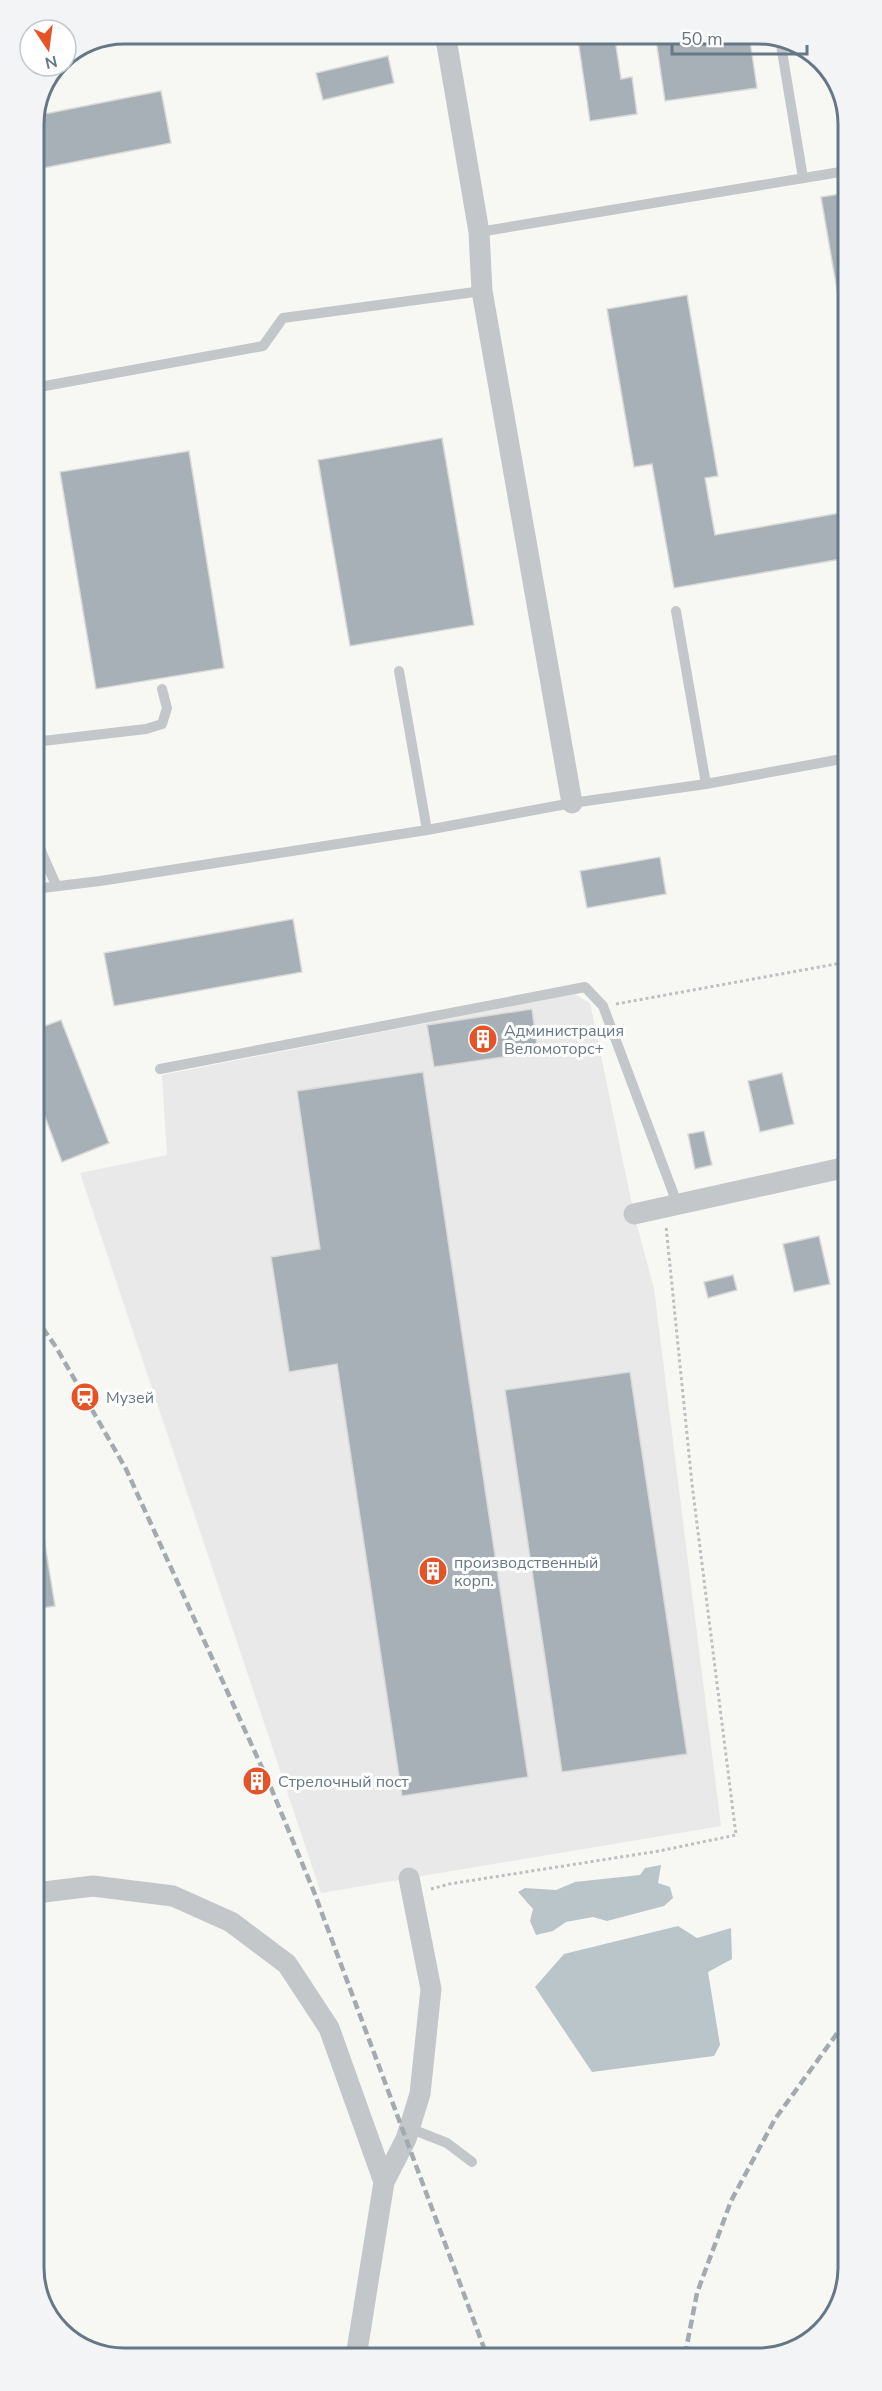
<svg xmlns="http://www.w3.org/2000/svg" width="882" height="2391" font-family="'Nunito Sans',sans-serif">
<rect width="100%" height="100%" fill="#f7f8f4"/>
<path fill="#e8e9e8" d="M 575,994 L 590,1003 L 634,1214 L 654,1289 L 721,1826 L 321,1893 L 80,1173 L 167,1155 L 162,1075 Z"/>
<path fill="#b9c5c9" d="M 661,1865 L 658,1883 L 670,1887 L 673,1898 L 664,1906 L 607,1921 L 593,1917 L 566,1922 L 553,1931 L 536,1935 L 530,1921 L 533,1909 L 518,1892 L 525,1888 L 556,1890 L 575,1882 L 640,1875 L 645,1868 Z
M 678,1926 L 697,1938 L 731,1928 L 732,1959 L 708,1972 L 720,2045 L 714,2056 L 592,2072 L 535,1987 L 564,1954 Z"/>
<path fill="#a7b0b6" stroke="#d9d9d7" stroke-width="1.5" d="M 577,33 L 614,33 L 621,79 L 632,77 L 637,114 L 590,121 Z
M 655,33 L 712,33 L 714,46 L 750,41 L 757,88 L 665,101 Z
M 388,56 L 394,83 L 323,100 L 316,73 Z
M 161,91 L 171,143 L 33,170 L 34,116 Z
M 846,193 L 846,295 L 838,296 L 821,197 Z
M 687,295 L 718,476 L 705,478 L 715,535 L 846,512 L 847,558 L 674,588 L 652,464 L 634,467 L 607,309 Z
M 442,438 L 474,625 L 350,646 L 318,460 Z
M 189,451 L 224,668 L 96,689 L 60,472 Z
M 660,857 L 666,894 L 587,908 L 580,871 Z
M 293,919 L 302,972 L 114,1006 L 104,953 Z
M 532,1009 L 538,1052 L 434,1067 L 427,1025 Z
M 61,1020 L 109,1143 L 62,1162 L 35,1090 L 34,1030 Z
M 423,1072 L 528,1777 L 402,1796 L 337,1364 L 289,1372 L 271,1257 L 320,1249 L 297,1091 Z
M 782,1073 L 794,1124 L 760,1132 L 748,1081 Z
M 704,1131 L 712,1165 L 695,1169 L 688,1134 Z
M 819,1236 L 830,1284 L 794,1292 L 783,1244 Z
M 733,1275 L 737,1290 L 708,1298 L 704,1282 Z
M 630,1372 L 687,1754 L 562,1772 L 505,1390 Z
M 35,1532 L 43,1532 L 55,1606 L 35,1609 Z"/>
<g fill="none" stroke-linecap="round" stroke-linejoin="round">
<path stroke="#bdbfc2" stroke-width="3" stroke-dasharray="3 3" stroke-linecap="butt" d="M 616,1004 L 847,962
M 431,1889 L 449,1884 L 659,1851 L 736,1835 L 692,1484 L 666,1226"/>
<path stroke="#c3c7ca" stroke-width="10" d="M 780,39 L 803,178
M 479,232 L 846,171
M 34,388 L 263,346 L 283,318 L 482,291
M 676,611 L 706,784
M 399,671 L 427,830
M 34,742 L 146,729 L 162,724 L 167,708 L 162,689
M 34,835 L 56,885
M 34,889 L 100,881 L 427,830 L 572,803 L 706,784 L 847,758
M 160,1069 L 585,987 L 603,1006 L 677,1203
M 409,2128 L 447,2143 L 472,2162"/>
<path stroke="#c3c7ca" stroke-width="21" d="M 445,33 L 479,232 L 482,291 L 572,803
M 634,1214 L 847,1167
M 36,1893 L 93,1886 L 173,1896 L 231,1922 L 287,1964 L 329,2028 L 384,2182 L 356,2357
M 384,2182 L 406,2139 L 420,2094 L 431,1989 L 409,1878"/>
<path stroke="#a3aab0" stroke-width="4.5" stroke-dasharray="9 4.5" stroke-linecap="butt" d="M 35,1317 L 56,1347 L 126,1469 L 269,1783 L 314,1892 L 487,2356
M 685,2355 L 697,2293 L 731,2201 L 775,2119 L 849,2017"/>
</g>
<defs>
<g id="building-disc" transform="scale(1.5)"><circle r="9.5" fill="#e65326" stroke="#fff"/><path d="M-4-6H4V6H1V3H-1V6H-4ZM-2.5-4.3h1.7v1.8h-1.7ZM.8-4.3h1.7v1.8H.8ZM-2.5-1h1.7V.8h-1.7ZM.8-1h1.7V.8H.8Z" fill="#fff"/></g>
<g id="station-disc" transform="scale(1.5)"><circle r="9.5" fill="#e65326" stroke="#fff"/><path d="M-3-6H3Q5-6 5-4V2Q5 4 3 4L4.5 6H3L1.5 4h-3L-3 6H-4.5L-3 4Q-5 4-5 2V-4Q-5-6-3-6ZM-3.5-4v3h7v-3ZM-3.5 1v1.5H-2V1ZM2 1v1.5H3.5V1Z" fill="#fff"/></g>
</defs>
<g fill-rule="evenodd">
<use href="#building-disc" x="483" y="1039"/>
<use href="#station-disc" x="85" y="1397"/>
<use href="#building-disc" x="433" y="1571"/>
<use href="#building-disc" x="257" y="1781"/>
</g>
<g text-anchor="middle" stroke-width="6" stroke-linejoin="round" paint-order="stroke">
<g font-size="16" fill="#667886" stroke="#fff" text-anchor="start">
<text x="504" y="1036">Администрация<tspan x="504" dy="18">Веломоторс+</tspan></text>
<text x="106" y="1403">Музей</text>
<text x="454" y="1568">производственный<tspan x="454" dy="18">корп.</tspan></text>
<text x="278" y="1787">Стрелочный пост</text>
</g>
</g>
<path d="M0 0H882V2391H0ZM124 44H758A80 80 0 0 1 838 124V2268A80 80 0 0 1 758 2348H124A80 80 0 0 1 44 2268V124A80 80 0 0 1 124 44Z" fill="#f3f4f5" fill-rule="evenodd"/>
<path fill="none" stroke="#667886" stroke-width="3" d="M124 44H758A80 80 0 0 1 838 124V2268A80 80 0 0 1 758 2348H124A80 80 0 0 1 44 2268V124A80 80 0 0 1 124 44Z"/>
<g transform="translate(48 48) rotate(167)"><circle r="28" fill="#ffffff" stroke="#c2c9cf" stroke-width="1.5"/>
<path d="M0-4.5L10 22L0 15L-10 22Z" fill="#e65326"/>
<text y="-9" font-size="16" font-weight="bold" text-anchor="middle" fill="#667886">N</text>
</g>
<path d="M672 45v9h135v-9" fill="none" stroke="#667886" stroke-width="3"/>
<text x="681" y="45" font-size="18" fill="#667886" stroke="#ffffff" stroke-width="4.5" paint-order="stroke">50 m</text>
</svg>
